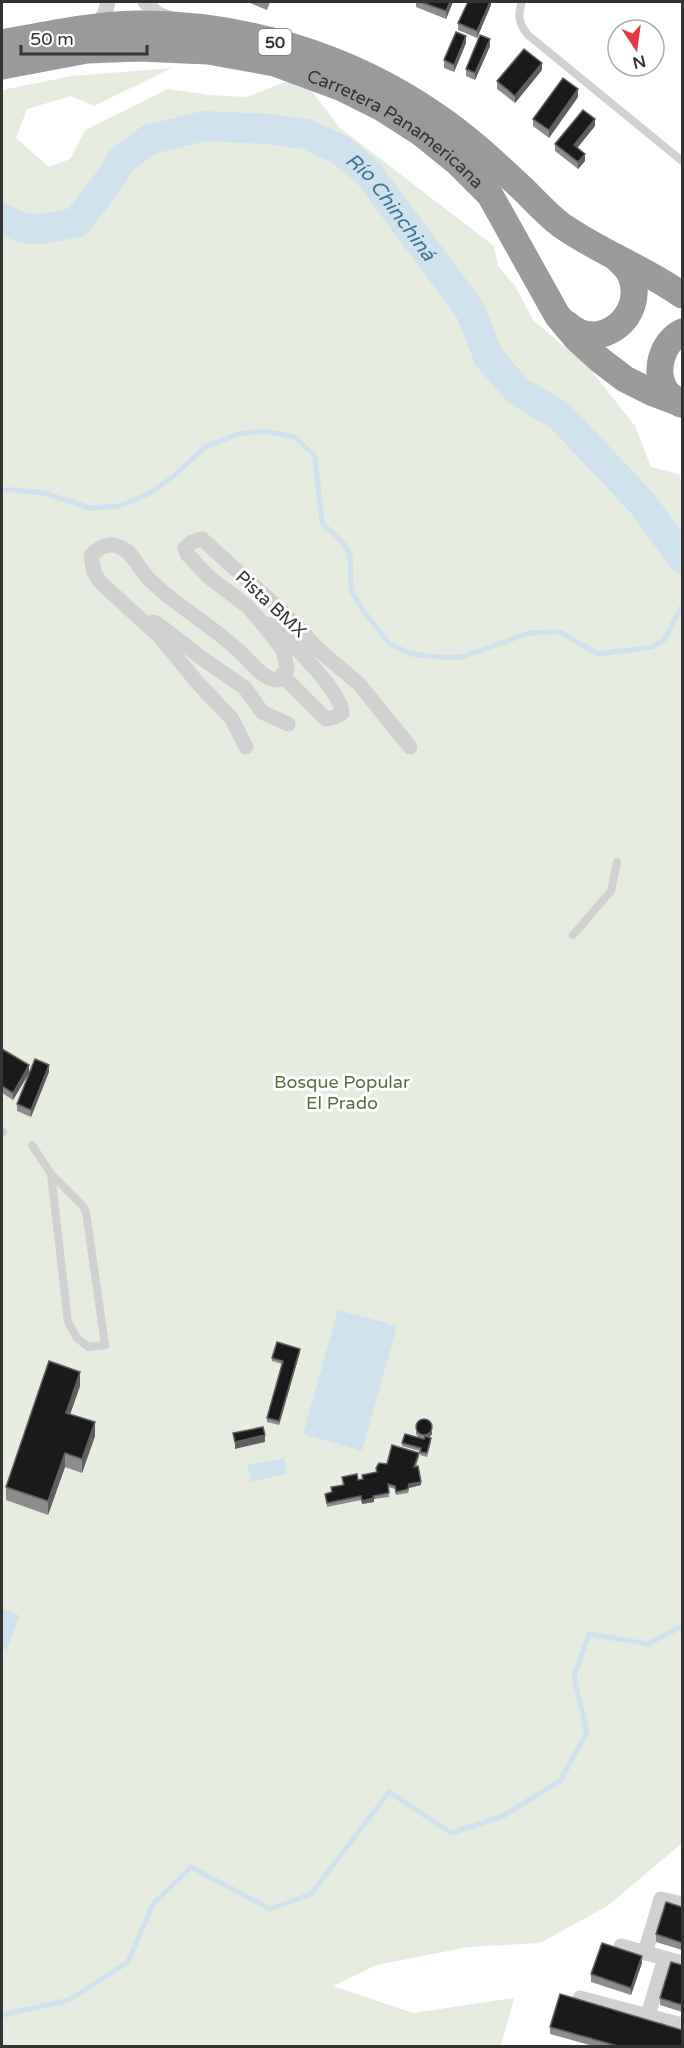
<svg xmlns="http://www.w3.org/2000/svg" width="684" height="2048" font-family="'Varela Round',sans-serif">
<rect width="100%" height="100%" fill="#fff"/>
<path fill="#e6ecdf" d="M 172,68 L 94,106 L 71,96 L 27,109 L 16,138 L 49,167 L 70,159 L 85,130 L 168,89 L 210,95 L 246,97 L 285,82 L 307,85 L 340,128 L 494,246 L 498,266 L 515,286 L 533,320 L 590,369 L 635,426 L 651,467 L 679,474 L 682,484 L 682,1843 L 609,1905 L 540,1943 L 468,1947 L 377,1965 L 333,1986 L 413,2013 L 514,1998 L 501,2046 L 2,2046 L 2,90 L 72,76 Z"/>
<path fill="#cfe2ee" d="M 338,1310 L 397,1326 L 362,1451 L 303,1434 Z
M 284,1458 L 287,1474 L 251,1482 L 247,1465 Z
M 2,1608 L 20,1616 L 6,1650 L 2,1648 Z"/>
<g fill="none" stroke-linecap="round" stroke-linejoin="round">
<path stroke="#cfe2ee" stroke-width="5" d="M 2,490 L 13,490 L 44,493 L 90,508 L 119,506 L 148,494 L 174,476 L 205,447 L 238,434 L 265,431 L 295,437 L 315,456 L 322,523 L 343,543 L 350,555 L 351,590 L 365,613 L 390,644 L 411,654 L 437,657 L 462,657 L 529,633 L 560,632 L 598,654 L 652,647 L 664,640 L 682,606
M 2,2015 L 69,2000 L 128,1962 L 153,1904 L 191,1867 L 270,1909 L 311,1894 L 389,1792 L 451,1833 L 503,1816 L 560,1781 L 587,1732 L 574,1677 L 589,1634 L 648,1644 L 682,1626"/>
<path stroke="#cfe2ee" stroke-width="30" id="s1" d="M 2,218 C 30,236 47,228 77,222 L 105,186 L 121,161 L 148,140 L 204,126 L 267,129 L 306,134 L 341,150 L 369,174 L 470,310 L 489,358 L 519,392 L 559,415 L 643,504 L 682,558"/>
<path stroke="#d0d0d0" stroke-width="8" d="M 522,2 C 517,15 519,24 528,35 L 682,161
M 573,935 L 611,891 L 617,862
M 2,1133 L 3,1132
M 32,1145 L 51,1174 L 83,1206 L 86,1212 L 105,1345 L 88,1347 L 77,1338 L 68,1322 L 51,1174"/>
<path stroke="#d0d0d0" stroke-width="15" d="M 145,2 L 158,14 L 171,19
M 93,25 C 103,20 106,12 108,2
M 153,622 L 159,625 L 203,659 L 245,688 L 262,712 L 288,724
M 271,624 C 287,638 344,694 342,713 L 335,717 L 326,719 L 283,676
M 246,747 L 232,719 L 196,681 L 160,637 L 100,582 L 94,572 L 91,555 C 100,547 109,542 120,547 C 133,552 139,569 148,578 C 176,607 213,625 242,654 C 253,664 262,679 278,680 L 287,669 L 283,650 L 258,618 L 247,606 L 210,578 L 188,555 L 185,548 L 192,542 L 202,539 L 284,613 L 319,650 L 359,684 L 410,747
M 621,1946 L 682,1963
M 645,1953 L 661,1899 L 682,1904
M 580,1998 L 682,2025
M 648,2015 L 665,1958"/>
<g stroke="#9a9a9a" stroke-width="27">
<path d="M 2,43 C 46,35 91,25 136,24 C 241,23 348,55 435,115 C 468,137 496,164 525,191 C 536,202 548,215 561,225 C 599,252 644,268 682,295"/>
<path id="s2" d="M 2,66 L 87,50 L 139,48 L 208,51 L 275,63 L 340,87 L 382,108 L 421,133 L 457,162 L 490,195 L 557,315 L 577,339 L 600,360 L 625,379 L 653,393 L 682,404"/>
<path d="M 567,324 C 598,354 647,317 631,276 C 629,269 621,263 617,258"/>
<path d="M 681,404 C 677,400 669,396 666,391 C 653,372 662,342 682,332"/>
</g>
</g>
<path fill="#8c8c8c" d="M 250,2 L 270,2 L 267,10 L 250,3 Z
M 416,2 L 453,2 L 446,19 L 416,7 Z
M 491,2 L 491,5 L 477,38 L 458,30 L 458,23 Z
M 466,43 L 454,72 L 444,68 L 444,60 Z
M 490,46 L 475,80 L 466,76 L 466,69 Z
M 542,70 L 515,103 L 497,89 L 497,81 Z
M 578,97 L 549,138 L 533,126 L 533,119 Z
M 595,126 L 577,148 L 585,161 L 578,169 L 555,151 L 555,144 Z
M 2,1049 L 29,1073 L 13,1100 L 2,1093 Z
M 49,1072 L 31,1117 L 17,1111 L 17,1104 Z
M 300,1352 L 279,1425 L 267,1422 L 267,1418 L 282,1364 L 272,1361 L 272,1358 Z
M 80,1386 L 70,1414 L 95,1436 L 82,1473 L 65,1467 L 48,1515 L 6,1500 L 6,1487 Z
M 416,1428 L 432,1434 L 429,1437 L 431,1442 L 427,1457 L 420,1455 L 420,1451 L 402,1446 L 402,1443 L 420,1439 L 416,1434 Z
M 419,1456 L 416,1467 L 421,1485 L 409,1488 L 408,1493 L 396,1495 L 395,1489 L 388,1487 L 389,1497 L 374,1499 L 374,1502 L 362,1504 L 361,1500 L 327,1507 L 325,1494 L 331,1493 L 331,1487 L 343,1485 L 342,1477 L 358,1480 L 362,1479 L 362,1475 L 376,1472 L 387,1464 Z
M 682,1907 L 682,1950 L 656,1942 L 656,1934 Z
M 642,1963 L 631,1995 L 591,1982 L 591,1974 Z
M 682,1965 L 682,2012 L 660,2005 L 660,1998 Z
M 550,2027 L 682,2046 L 593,2046 L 550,2034 Z"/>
<path fill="#5f5f5f" d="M 450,2 L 453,2 L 446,19 L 446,11 Z
M 490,2 L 491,2 L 491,5 L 477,38 L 477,31 Z
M 466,36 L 466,43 L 454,72 L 454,65 Z
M 490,39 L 490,46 L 475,80 L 475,73 Z
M 542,63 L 542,70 L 515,103 L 515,96 Z
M 578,89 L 578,97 L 549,138 L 549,130 Z
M 595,119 L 595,126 L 574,152 L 574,145 Z
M 585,154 L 585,161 L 578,169 L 578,162 Z
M 29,1065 L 29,1073 L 13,1100 L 13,1093 Z
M 49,1065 L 49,1072 L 31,1117 L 31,1110 Z
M 300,1349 L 300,1352 L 279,1425 L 279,1421 Z
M 80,1372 L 80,1386 L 66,1426 L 66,1413 Z
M 95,1422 L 95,1436 L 82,1473 L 82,1459 Z
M 432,1430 L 432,1434 L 428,1439 L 428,1435 Z
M 265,1435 L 265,1442 L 235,1449 L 235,1442 Z
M 65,1453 L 65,1467 L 48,1515 L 48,1501 Z
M 421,1482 L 421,1485 L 409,1488 L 408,1493 L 409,1484 Z
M 374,1498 L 374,1502 L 362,1504 L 362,1501 Z
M 642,1956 L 642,1963 L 631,1995 L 631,1988 Z"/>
<path fill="#1a1a1a" stroke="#5f5f5f" stroke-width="1.5" d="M 421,2 L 450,2 L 446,11 Z
M 468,2 L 490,2 L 477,31 L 458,23 Z
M 456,32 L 466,36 L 454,65 L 444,60 Z
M 480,35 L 490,39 L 475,73 L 466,69 Z
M 524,49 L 542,63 L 515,96 L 497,81 Z
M 563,78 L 578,89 L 549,130 L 533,119 Z
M 583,110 L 595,119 L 574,145 L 585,154 L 578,162 L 555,144 Z
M 2,1049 L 29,1065 L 13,1093 L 2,1086 Z
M 35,1059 L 49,1065 L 31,1110 L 17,1104 Z
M 277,1342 L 300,1349 L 279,1421 L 267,1418 L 283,1361 L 272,1358 Z
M 49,1361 L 80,1372 L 66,1413 L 95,1422 L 82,1459 L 65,1453 L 48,1501 L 6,1487 Z
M416 1427a8 8 0 1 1 16 0a8 8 0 1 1-16 0Z
M 263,1427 L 265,1435 L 235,1442 L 233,1433 Z
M 405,1434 L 424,1439 L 425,1436 L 431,1438 L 427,1453 L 420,1452 L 421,1448 L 402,1443 Z
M 392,1445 L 419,1453 L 414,1467 L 418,1466 L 421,1482 L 409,1484 L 408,1489 L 396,1492 L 395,1486 L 388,1484 L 389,1493 L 373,1496 L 374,1498 L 362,1501 L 361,1496 L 327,1503 L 325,1494 L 332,1492 L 331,1487 L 344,1485 L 342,1477 L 357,1474 L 358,1480 L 363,1479 L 362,1475 L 377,1472 L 376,1468 L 379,1463 L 387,1464 Z
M 666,1902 L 682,1907 L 682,1943 L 656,1934 Z
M 602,1943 L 642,1956 L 631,1988 L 591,1974 Z
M 671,1962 L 682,1965 L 682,2005 L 660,1998 Z
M 560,1994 L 682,2030 L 682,2046 L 618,2046 L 550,2027 Z"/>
<g text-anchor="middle" stroke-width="6" stroke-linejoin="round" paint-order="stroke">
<rect fill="#fff" stroke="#707070" stroke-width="1.5" x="258.5" y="29" width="33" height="26" rx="4.5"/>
<g font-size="16" font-weight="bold" fill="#333">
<text x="275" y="48">50</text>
</g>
<g font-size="18" fill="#333" stroke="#fff">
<text dy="6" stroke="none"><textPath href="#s2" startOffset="414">Carretera Panamericana</textPath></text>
<text transform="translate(271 604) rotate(43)" y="6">Pista BMX</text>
</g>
<g font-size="18" fill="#56703f" stroke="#fff">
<text x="342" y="1088">Bosque Popular<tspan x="342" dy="21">El Prado</tspan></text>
</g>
<g font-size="20" font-style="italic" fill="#3f7597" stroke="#fff">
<text dy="7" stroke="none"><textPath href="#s1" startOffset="462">Río Chinchiná</textPath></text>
</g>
</g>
<rect width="684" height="2048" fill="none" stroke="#333333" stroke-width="6"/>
<g transform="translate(636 48) rotate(167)"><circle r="28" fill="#ffffff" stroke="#adadad" stroke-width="1.5"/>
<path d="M0-4.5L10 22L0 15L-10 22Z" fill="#e63946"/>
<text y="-9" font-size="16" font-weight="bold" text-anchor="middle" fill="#333333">N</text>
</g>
<path d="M21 45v9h126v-9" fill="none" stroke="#333333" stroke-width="3"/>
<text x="30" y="45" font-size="18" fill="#333333" stroke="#ffffff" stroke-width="4.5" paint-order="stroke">50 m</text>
</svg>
